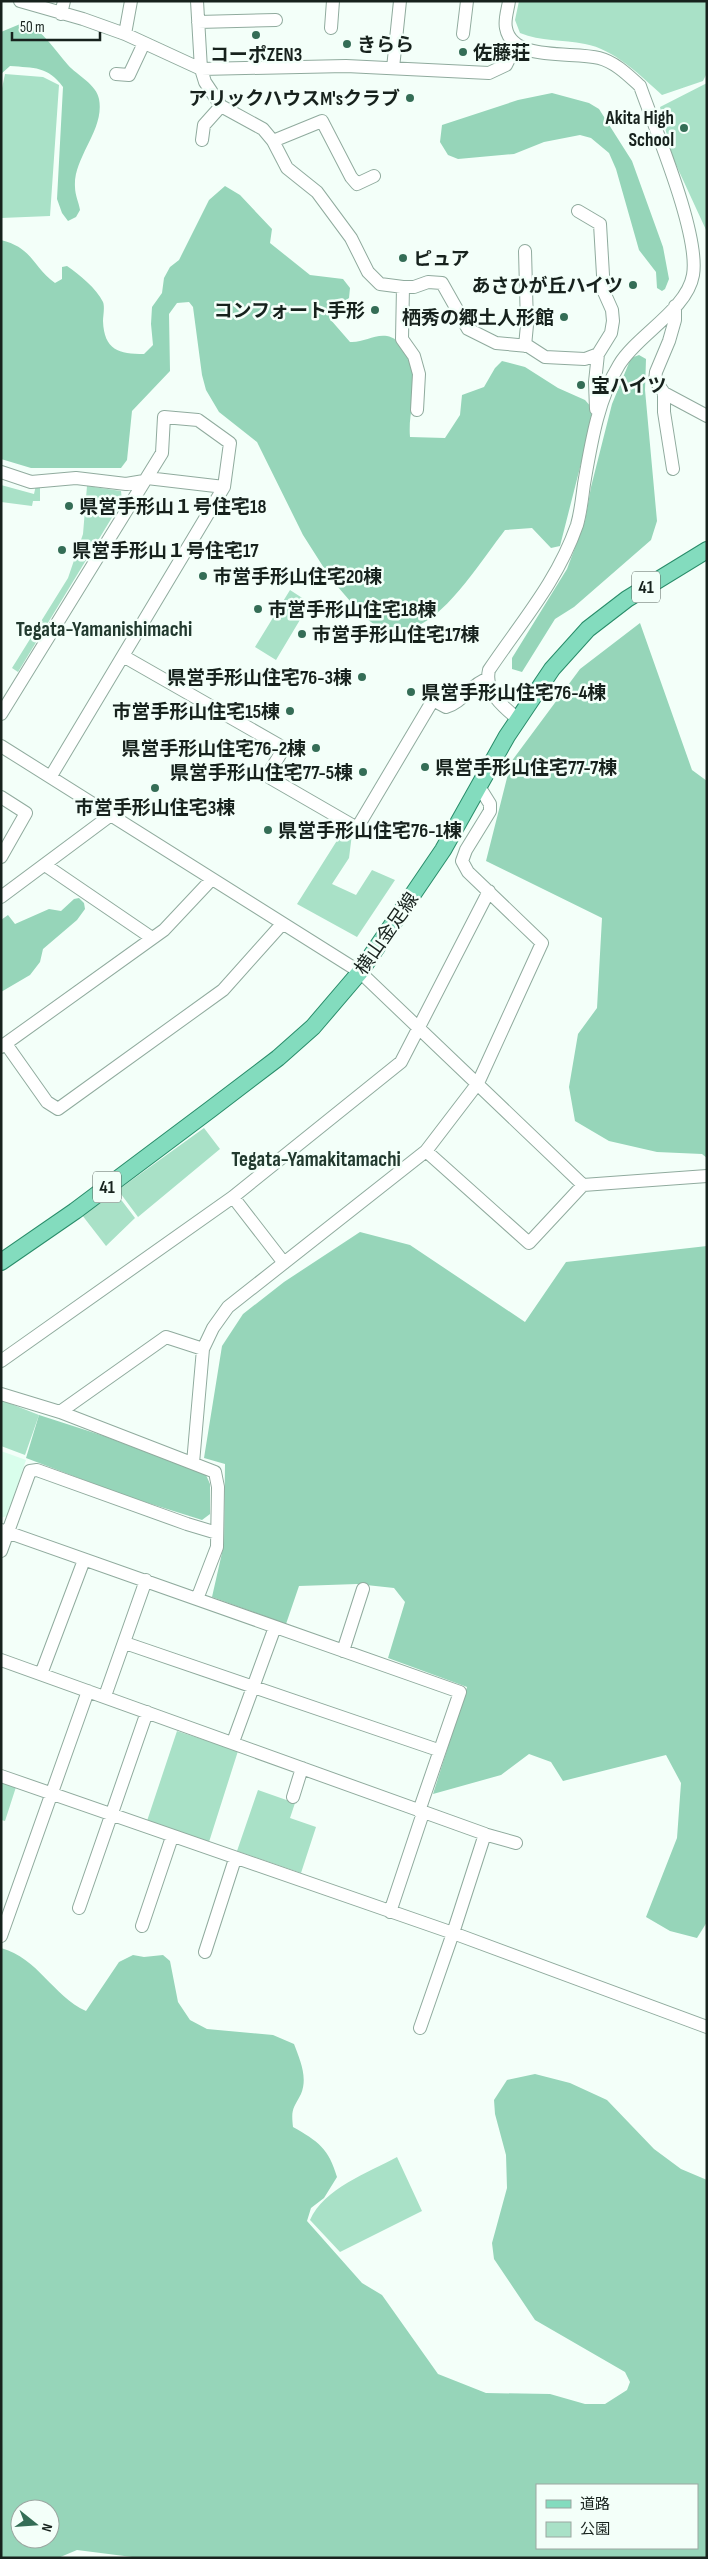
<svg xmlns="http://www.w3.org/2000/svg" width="708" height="2559" font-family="'Sofia Sans Condensed','Noto Sans JP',sans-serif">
<rect width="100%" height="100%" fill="#f3fff9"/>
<path fill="#d9feec" d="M 1,1451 L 26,1460 L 7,1516 L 1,1518 Z"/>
<path fill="#a9e1c7" d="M 519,1 L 707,1 L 707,73 L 703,81 L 662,95 C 641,76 614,49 585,44 C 562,39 541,42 520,33 L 515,20 Z
M 5,74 L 43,77 L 59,85 L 50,216 L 1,218 L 1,93 Z
M 707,83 L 707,232 L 672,156 L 660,107 Z
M 40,484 L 40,501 L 33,501 L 32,506 L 1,502 L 1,485 L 34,494 L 36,485 Z
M 87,486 L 121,491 L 122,501 L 18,672 L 12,668 L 68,578 L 83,534 Z
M 290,590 L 310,603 L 276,660 L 255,647 Z
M 343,831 L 352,834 L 349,858 L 332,884 L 356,895 L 372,870 L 395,880 L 357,937 L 297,904 Z
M 204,1128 L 220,1149 L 138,1217 L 118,1190 Z
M 116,1193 L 135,1218 L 106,1246 L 82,1215 Z
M 1,1400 L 39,1415 L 25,1455 L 1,1446 Z
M 177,1731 L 238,1751 L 209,1842 L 147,1821 Z
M 1,1782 L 16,1787 L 5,1821 L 1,1820 Z
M 258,1790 L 295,1803 L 290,1818 L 316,1827 L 301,1873 L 237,1851 Z
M 397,2157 L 422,2211 L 340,2252 L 310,2220 C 324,2188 368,2173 397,2157 Z"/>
<path fill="#96d5b9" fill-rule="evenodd" d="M 25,22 C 43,31 55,50 68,65 C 77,75 97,85 99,99 C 105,130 73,157 75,187 C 75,195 79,203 80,210 L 76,217 L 68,221 L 62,213 L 57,199 L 63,87 C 48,66 34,68 10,66 L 1,74 L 1,32 Z
M 552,93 L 589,103 L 599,109 L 632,161 L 663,247 L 669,279 L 665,289 L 662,291 L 657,288 L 656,272 L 639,250 L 616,169 L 609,153 L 591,138 L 580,135 L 544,142 L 514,154 L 458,159 L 448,155 L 440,142 L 442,125 L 518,100 Z
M 225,186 L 240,195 L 272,229 L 270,243 L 310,275 L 343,279 L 350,288 L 349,298 L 334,308 L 330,319 L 350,342 C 363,343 374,334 387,336 C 393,337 400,342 403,347 C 427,378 407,403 410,437 L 445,438 L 460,415 L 462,395 L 484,387 L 495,368 L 502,361 L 525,367 L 558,388 L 585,400 L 592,408 L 589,432 L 560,546 L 551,548 L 532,528 L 505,530 C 484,557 449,613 417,626 C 408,630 397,631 387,634 L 363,616 L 331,579 L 303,535 L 257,442 L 219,412 L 206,390 L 202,375 L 193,307 L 189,302 L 177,303 L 169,314 L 170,371 L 132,411 L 127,460 L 121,468 L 31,468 L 1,459 L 1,240 C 33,248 32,266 55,283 L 62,279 L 62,267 L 67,266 C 80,275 96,288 103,302 C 105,307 103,316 103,321 C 104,350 119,354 144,354 L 153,345 L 151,324 L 152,307 L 162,293 L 164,278 L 170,267 L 179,260 L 209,200 Z
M 639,355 L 646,359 L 645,390 L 657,521 L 651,540 L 574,607 L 555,619 L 522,672 L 512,669 L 512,658 L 567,569 L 585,521 L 591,487 L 612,404 L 631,358 Z
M 640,623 L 692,770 L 707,781 L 707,1158 L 702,1154 L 657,1152 L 609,1141 L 575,1121 L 569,1087 L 578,1034 L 597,1008 L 602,918 L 486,861 L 511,762 L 580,669 Z
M 79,898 L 84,903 L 85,909 L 77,920 L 43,949 L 40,962 L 30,975 L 1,992 L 1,920 L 8,915 L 15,924 L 49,909 L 61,911 L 74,899 Z
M 360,1232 L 410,1245 L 525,1322 L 566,1262 L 707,1246 L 707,1922 L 697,1938 L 670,1931 L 646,1917 L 677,1838 L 681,1783 L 666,1755 L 563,1781 L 551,1762 L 529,1754 L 501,1775 L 433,1794 L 467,1687 L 388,1658 L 405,1602 L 394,1588 L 357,1584 L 299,1586 L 286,1624 L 212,1597 L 224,1544 L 225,1464 L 204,1458 L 222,1346 L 243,1314 L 284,1282 Z
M 39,1415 L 104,1436 L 206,1475 L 210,1484 L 210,1514 L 202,1520 L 126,1496 L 26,1458 Z
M 1,1948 C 38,1958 53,1996 86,2011 L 119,1962 L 133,1955 L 144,1957 L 163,1955 L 170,1961 L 178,2002 L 190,2020 L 207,2029 L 273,2035 L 294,2044 C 300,2060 308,2077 301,2094 C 293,2109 291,2109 293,2127 C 318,2141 329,2149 337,2177 L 324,2198 L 311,2208 L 307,2221 L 362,2283 L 382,2295 L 438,2374 L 486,2393 L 550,2394 L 585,2404 L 605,2404 L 627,2390 L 630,2382 L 625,2372 L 535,2320 L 494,2259 L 492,2243 L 507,2188 L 506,2155 L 495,2114 L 494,2100 L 507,2080 L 535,2074 L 570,2083 L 607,2100 L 654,2149 L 681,2169 L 707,2180 L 707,2558 L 140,2558 L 77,2550 L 58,2558 L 1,2558 ZM 537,2485 L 697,2485 L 697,2548 L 537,2548 ZM 20,2509 L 50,2509 L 50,2539 L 20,2539 Z"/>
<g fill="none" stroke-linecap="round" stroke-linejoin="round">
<g stroke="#90ab9e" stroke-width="14">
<path id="minor" d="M 20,1 L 83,19 L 125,34 L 201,69 L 346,66 L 489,73 L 506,65 L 516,45
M 197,1 L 201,69 L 205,82 L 221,106 L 263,129 L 273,141 L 287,168 L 317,192 L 351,238 L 368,272 L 380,284 L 403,287 L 414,287 L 428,282 L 442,283 L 468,329 L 496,343 L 528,346 L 545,357 L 585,359 L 598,354 L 611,333 L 613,321 L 612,310 L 604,292 L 600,224 L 578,211
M 509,1 C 508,9 504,20 506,28 C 512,62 573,51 599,58 C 615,62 628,75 640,86 C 655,129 700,234 693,275 C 687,310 637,335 619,365 C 598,399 591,444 584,484 C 582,498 581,511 577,525 C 557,582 522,621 489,670 C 484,691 503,707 518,719
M 61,14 L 64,1
M 198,22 L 276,20
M 331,28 L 333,1
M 125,34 L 131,1
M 463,34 L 467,1
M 393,68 L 400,1
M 116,74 L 129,75 L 144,43
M 202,140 L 204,125 L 221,106
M 273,141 L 322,121 L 351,177 L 357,184 L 374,176
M 525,251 L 527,325 L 525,346
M 403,287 L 402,339 L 414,356 L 419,374 L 417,410
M 675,306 L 675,320 L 669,341 L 656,372 L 655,380 L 664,393 L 707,416
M 664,393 L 664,412 L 673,469
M 596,409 L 595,382 L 598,354
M 1,472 L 31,482 L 76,478 L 126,484 L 144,481
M 147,478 L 224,487
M 123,656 L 284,748 L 267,776 L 357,828 L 433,700 L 446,707 C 463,702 471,684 487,679
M 1,714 L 162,453 L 164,417 L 198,420 L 230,443 L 224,487 L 51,776
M 1,746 L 360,972 L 583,1185 L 707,1176
M 1,797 L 26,813 L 1,857
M 45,865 L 152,938
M 1,897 L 111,815
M 6,1044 L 47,1102 L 58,1109 L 223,990 L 282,924
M 1,1047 L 164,930 L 211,880
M 426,1151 L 529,1243 L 583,1185
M 233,1197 L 284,1263
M 1,1361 L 233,1197 L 401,1062 L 489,891
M 1,1394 L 60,1412 L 215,1472 L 218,1487 L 217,1547 L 197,1599
M 60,1412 L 166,1337 L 203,1349
M 193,1463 L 203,1349 L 213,1328 L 228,1307 L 426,1151 L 478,1083 L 542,943 L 468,872 L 462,861 L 466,850 L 490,811 L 490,804 L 480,788
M 1,1530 L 460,1692 L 419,1811
M 1,1551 L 30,1471 L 37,1470 L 187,1524 L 217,1533
M 125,1643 L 438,1750
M 343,1651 L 363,1589
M 1,1660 L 485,1834 L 453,1933 L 420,2028
M 41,1674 L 84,1560
M 105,1696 L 146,1580
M 233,1742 L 275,1627
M 1,1776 L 453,1933 L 707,2027
M 293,1797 L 302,1768
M 484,1834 L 516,1843
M 79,1908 L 147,1712
M 390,1912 L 423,1813
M 142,1926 L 172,1837
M 1,1936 L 88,1691
M 205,1952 L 235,1859"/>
</g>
<g stroke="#288c69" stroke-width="18">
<path id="major" d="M 1,1262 L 75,1211 L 211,1109 L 278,1058 L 313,1027 L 360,972 L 443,850 L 507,736 L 552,669 L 588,629 L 627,599 L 707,550"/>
</g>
<use href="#minor" stroke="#fff" stroke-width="12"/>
<use href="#major" stroke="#83dcbe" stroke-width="16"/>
</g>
<g fill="#346d56" stroke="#f3fff9" stroke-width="2">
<circle cx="256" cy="35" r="5"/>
<circle cx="347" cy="44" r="5"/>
<circle cx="463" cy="52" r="5"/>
<circle cx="410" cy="98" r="5"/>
<circle cx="684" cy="128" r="5"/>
<circle cx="403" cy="258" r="5"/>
<circle cx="633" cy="285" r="5"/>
<circle cx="375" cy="310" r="5"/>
<circle cx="564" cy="317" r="5"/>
<circle cx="581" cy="385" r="5"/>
<circle cx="69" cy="506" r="5"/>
<circle cx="62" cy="550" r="5"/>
<circle cx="203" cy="576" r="5"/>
<circle cx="258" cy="609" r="5"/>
<circle cx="302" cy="634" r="5"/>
<circle cx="362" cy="677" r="5"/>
<circle cx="411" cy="692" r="5"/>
<circle cx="290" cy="711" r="5"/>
<circle cx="316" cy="748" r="5"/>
<circle cx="425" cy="767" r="5"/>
<circle cx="363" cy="772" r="5"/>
<circle cx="155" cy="788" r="5"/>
<circle cx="268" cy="830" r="5"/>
</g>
<g text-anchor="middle" stroke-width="5" stroke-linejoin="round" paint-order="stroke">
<g fill="#f3fff9" stroke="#59645f" stroke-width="1">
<rect x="632" y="571.5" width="28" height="31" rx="4"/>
<rect x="93" y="1171.5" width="28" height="31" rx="4"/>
</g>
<g font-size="18" font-weight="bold" fill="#17221d">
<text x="646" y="593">41</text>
<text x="107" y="1193">41</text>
</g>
<g font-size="19" font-weight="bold" fill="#17221d" stroke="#f3fff9" text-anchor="start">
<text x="357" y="51">きらら</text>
<text x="473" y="59">佐藤荘</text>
<text x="256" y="61" text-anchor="middle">コーポZEN3</text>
<text x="400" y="105" text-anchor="end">アリックハウスM'sクラブ</text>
<text x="674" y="124" text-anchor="end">Akita High<tspan x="674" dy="22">School</tspan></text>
<text x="413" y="265">ピュア</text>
<text x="623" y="292" text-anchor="end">あさひが丘ハイツ</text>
<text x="365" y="317" text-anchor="end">コンフォート手形</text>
<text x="554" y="324" text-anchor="end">栖秀の郷土人形館</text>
<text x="591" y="392">宝ハイツ</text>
<text x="79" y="513">県営手形山１号住宅18</text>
<text x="72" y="557">県営手形山１号住宅17</text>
<text x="213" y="583">市営手形山住宅20棟</text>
<text x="268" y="616">市営手形山住宅18棟</text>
<text x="312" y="641">市営手形山住宅17棟</text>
<text x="352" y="684" text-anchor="end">県営手形山住宅76-3棟</text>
<text x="421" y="699">県営手形山住宅76-4棟</text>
<text x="280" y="718" text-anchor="end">市営手形山住宅15棟</text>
<text x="306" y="755" text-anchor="end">県営手形山住宅76-2棟</text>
<text x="435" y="774">県営手形山住宅77-7棟</text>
<text x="353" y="779" text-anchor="end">県営手形山住宅77-5棟</text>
<text x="155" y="814" text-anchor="middle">市営手形山住宅3棟</text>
<text x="278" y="837">県営手形山住宅76-1棟</text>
</g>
<g font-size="19" fill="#17221d" stroke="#f3fff9">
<text transform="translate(386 933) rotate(-55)" y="7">横山金足線</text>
</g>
<g font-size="21" font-weight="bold" fill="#21392e" stroke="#f3fff9">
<text x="104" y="636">Tegata-Yamanishimachi</text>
<text x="316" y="1166">Tegata-Yamakitamachi</text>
</g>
</g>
<rect width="708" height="2559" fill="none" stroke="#17221d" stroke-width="5"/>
<rect x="536" y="2484" width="162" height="65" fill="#f3fff9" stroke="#9ba7a1"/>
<rect x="546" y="2500" width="25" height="8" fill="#83dcbe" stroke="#9ba7a1"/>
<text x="580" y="2509" font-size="15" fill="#17221d">道路</text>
<rect x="546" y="2522" width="25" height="15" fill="#a9e1c7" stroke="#9ba7a1"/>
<text x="580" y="2534" font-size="15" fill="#17221d">公園</text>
<g transform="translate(35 2524) rotate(107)"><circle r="24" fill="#f3fff9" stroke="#9ba7a1"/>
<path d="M0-4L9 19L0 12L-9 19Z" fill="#346d56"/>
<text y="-8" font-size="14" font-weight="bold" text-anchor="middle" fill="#17221d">N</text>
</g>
<path d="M12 32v8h88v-8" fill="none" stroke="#17221d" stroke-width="2.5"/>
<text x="20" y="32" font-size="15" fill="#17221d" stroke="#f3fff9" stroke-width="4" paint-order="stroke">50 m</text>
</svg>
